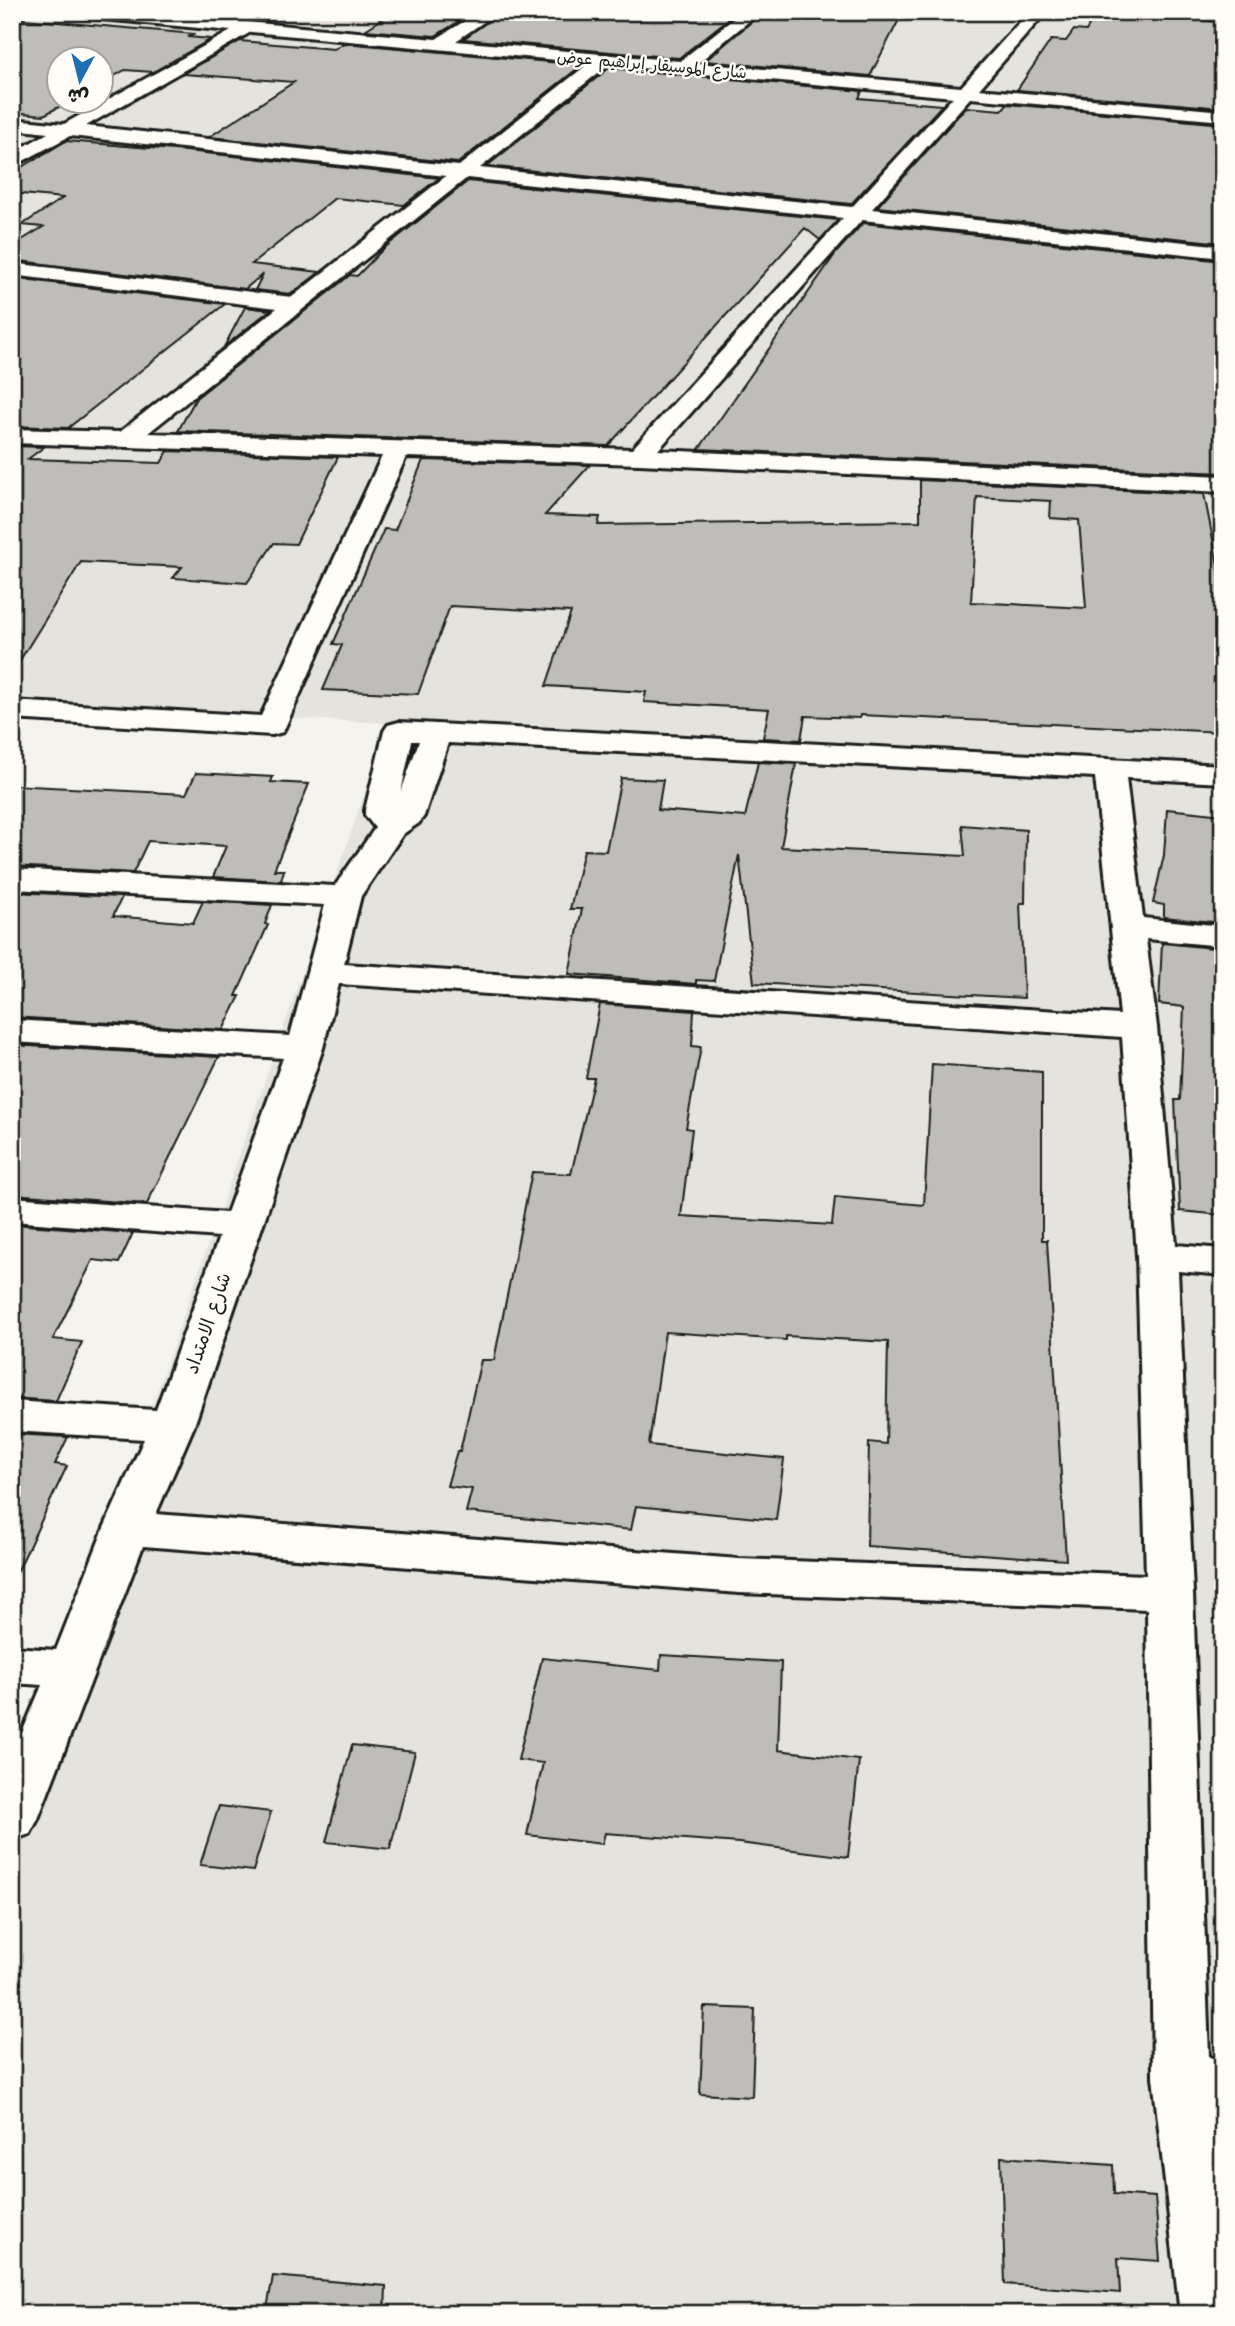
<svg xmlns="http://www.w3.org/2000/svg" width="1235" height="2326" font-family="Kalam,'Playpen Sans Arabic',sans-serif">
<rect width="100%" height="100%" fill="#f4f3ee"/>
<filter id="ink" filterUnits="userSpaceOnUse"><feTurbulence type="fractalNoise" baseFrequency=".0143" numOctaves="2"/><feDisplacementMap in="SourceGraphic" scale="14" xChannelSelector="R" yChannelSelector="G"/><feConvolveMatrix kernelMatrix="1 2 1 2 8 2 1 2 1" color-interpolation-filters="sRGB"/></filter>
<g filter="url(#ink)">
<path fill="#e4e3de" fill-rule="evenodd" d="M 12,12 L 1223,12 L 1223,2314 L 12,2314 L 12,1810 L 389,723 L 12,706 ZM 60,60 L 102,60 L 102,102 L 60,102 Z"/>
<path fill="#bebdba" stroke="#1c1c1c" stroke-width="2" fill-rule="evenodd" d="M 393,12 L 474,12 L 435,36 L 365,30 Z
M 501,12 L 737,12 L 679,58 L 463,39 Z
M 763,12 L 903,12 L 870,76 L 705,61 Z
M 1097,13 L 1223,22 L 1223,108 L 1017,90 L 1051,40 L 1066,41 L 1074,30 L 1086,31 Z
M 12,18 L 195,34 L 188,37 L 211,39 L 153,72 L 125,70 L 102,83 L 102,60 L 60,60 L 60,102 L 68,102 L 44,115 L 12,112 Z
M 240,41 L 334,49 L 344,43 L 582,65 L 458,163 L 209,137 L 294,82 L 183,74 Z
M 609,68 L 862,91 L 859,98 L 942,105 L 851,204 L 487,166 Z
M 1007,104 L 1223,124 L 1223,243 L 877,207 L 966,107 L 1002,110 Z
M 66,141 L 186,151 L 439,178 L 404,205 L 335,198 L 252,264 L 320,272 L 291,294 L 255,290 L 263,274 L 245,289 L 12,260 L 12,246 L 43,227 L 22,225 L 63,198 L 12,193 L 12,173 Z
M 468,181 L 838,220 L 820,240 L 805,228 L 608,446 L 178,431 L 196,398 L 350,275 L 357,276 L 383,249 Z
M 863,223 L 1223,261 L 1223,473 L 699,449 L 836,253 Z
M 12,278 L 225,304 L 68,428 L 12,426 Z
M 245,307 L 270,310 L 224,347 Z
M 12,446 L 44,447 L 28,459 L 161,463 L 168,451 L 338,457 L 296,544 L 274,543 L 247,583 L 173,578 L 182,567 L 81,562 L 12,673 Z
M 423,460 L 590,465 L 545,515 L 600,517 L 598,525 L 920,521 L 920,480 L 1204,494 L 1223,590 L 1223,732 L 860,715 L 860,718 L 805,716 L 801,740 L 763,738 L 769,709 L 644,702 L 646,692 L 546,686 L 571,612 L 450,606 L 418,694 L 323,690 L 342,645 L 333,644 L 384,529 L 395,530 ZM 977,497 L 1051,501 L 1050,518 L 1079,520 L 1086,608 L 971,602 Z
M 758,762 L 796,764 L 781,847 L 965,856 L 962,825 L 1026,830 L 1025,903 L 1020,903 L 1024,998 L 754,983 L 739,855 L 714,981 L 696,980 L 696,984 L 569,974 L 582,909 L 570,909 L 584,850 L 606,851 L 621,778 L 663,780 L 658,810 L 745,817 Z
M 196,773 L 273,777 L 271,782 L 309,784 L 274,870 L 284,870 L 281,881 L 213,877 L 226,846 L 148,841 L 133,873 L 12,866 L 12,785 L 186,794 Z
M 1167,809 L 1223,815 L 1223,923 L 1164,917 L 1164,905 L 1153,903 L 1164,855 Z
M 12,892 L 122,897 L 113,916 L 193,923 L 203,901 L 272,905 L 265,924 L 268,925 L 236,996 L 240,996 L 223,1030 L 12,1017 Z
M 1162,943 L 1223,949 L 1223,1215 L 1180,1211 L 1175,1100 L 1180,1100 L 1184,1007 L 1159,1004 Z
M 600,1004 L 694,1011 L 692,1046 L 701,1047 L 686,1128 L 692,1129 L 681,1216 L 832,1225 L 835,1197 L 924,1205 L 932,1064 L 1042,1072 L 1042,1240 L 1047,1240 L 1066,1560 L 867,1546 L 869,1442 L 886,1444 L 888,1342 L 786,1336 L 786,1340 L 665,1332 L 649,1445 L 784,1459 L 776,1520 L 636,1506 L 631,1530 L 466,1512 L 472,1489 L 447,1486 L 457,1451 L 460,1451 L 481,1360 L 494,1360 L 532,1172 L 571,1174 L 594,1078 L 586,1078 Z
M 12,1045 L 219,1057 L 147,1204 L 12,1194 Z
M 12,1224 L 133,1233 L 119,1263 L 93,1260 L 53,1339 L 82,1342 L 56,1401 L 12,1398 Z
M 12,1434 L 68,1437 L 55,1464 L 67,1466 L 12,1583 Z
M 661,1655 L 781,1662 L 778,1750 L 859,1760 L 848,1857 L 739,1843 L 605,1833 L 602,1844 L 527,1835 L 543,1763 L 518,1760 L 542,1658 L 660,1670 Z
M 352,1745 L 415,1752 L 390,1849 L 326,1842 Z
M 219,1806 L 271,1812 L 253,1871 L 200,1865 Z
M 704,2007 L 755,2009 L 752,2097 L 700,2094 Z
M 1001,2157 L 1113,2165 L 1114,2194 L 1155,2197 L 1160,2261 L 1118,2258 L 1120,2293 L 1005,2284 Z
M 273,2276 L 386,2286 L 385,2314 L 266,2314 Z"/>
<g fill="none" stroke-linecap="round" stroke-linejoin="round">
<g stroke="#1c1c1c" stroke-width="6">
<path id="minor" d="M 73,12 L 136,12 L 436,39 L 479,12 L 498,12 L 456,41 L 680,61 L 742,12 L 760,12 L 698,63 L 961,87 L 1029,12 L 1046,12 L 979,89 L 1223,111 L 1223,121 L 970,98 L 872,209 L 1223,246 L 1223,258 L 862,220 L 658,450 L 1223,476 L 1223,492 L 639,464 L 406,457 L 283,732 L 272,735 L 12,719 L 12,701 L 261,716 L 382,456 L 12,443 L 12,429 L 120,432 L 277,308 L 12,275 L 12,263 L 292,297 L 446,176 L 70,136 L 12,167 L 12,153 L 48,133 L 12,129 L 12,119 L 64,124 L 231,31 L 81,17 ZM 251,32 L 589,63 L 459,166 L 86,126 ZM 608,65 L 953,97 L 852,207 L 480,168 ZM 467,178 L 843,218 L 632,449 L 148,433 Z
M 399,722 L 1223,765 L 1223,783 L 1126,778 L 1143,918 L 1223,926 L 1223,946 L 1146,939 L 1157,1027 L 1176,1245 L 1223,1249 L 1223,1275 L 1178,1271 L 1193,1593 L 1209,2057 L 1223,2060 L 1223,2110 L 1213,2108 L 1223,2176 L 1223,2314 L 1180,2314 L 1153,2077 L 1147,1609 L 739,1593 L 143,1546 L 38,1819 L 30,1834 L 12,1840 L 12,1757 L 42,1685 L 12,1683 L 12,1647 L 56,1650 L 104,1528 L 144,1439 L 12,1431 L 12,1401 L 156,1410 L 219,1237 L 12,1221 L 12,1197 L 227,1213 L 283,1058 L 12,1042 L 12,1020 L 290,1036 L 325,905 L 12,889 L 12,869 L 335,886 L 375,828 L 365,815 L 365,810 L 384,731 L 388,725 ZM 412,741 L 419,741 L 401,792 ZM 448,743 L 1095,777 L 1120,1015 L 344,964 L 361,896 L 403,834 L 419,823 L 424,816 ZM 339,984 L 1122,1037 L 1137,1256 L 1146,1575 L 739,1559 L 156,1514 L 194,1426 L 323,1048 Z"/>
</g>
<use href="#minor" fill="#fdfcf7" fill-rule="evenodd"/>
</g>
</g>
<g text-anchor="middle" stroke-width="5" stroke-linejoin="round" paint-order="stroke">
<g font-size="16" fill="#1c1c1c" stroke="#fdfcf7">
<text transform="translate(652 64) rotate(5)" y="6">شارع الموسيقار إبراهيم عوض</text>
</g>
<g font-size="19" fill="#1c1c1c" stroke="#fdfcf7">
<text transform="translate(207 1323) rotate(-71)" y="7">شارع الامتداد</text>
</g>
</g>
<rect width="1235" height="2326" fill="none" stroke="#fdfcf7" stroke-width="42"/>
<rect x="21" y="21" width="1193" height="2284" fill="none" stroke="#1c1c1c" stroke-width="2.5" filter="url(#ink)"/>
<g transform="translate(80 80) rotate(187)"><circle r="33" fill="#fdfcf7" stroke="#a3a29f" stroke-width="2"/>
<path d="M0-5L12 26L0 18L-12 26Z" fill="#1f6fb2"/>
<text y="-10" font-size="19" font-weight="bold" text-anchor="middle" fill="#1c1c1c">ش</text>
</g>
</svg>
